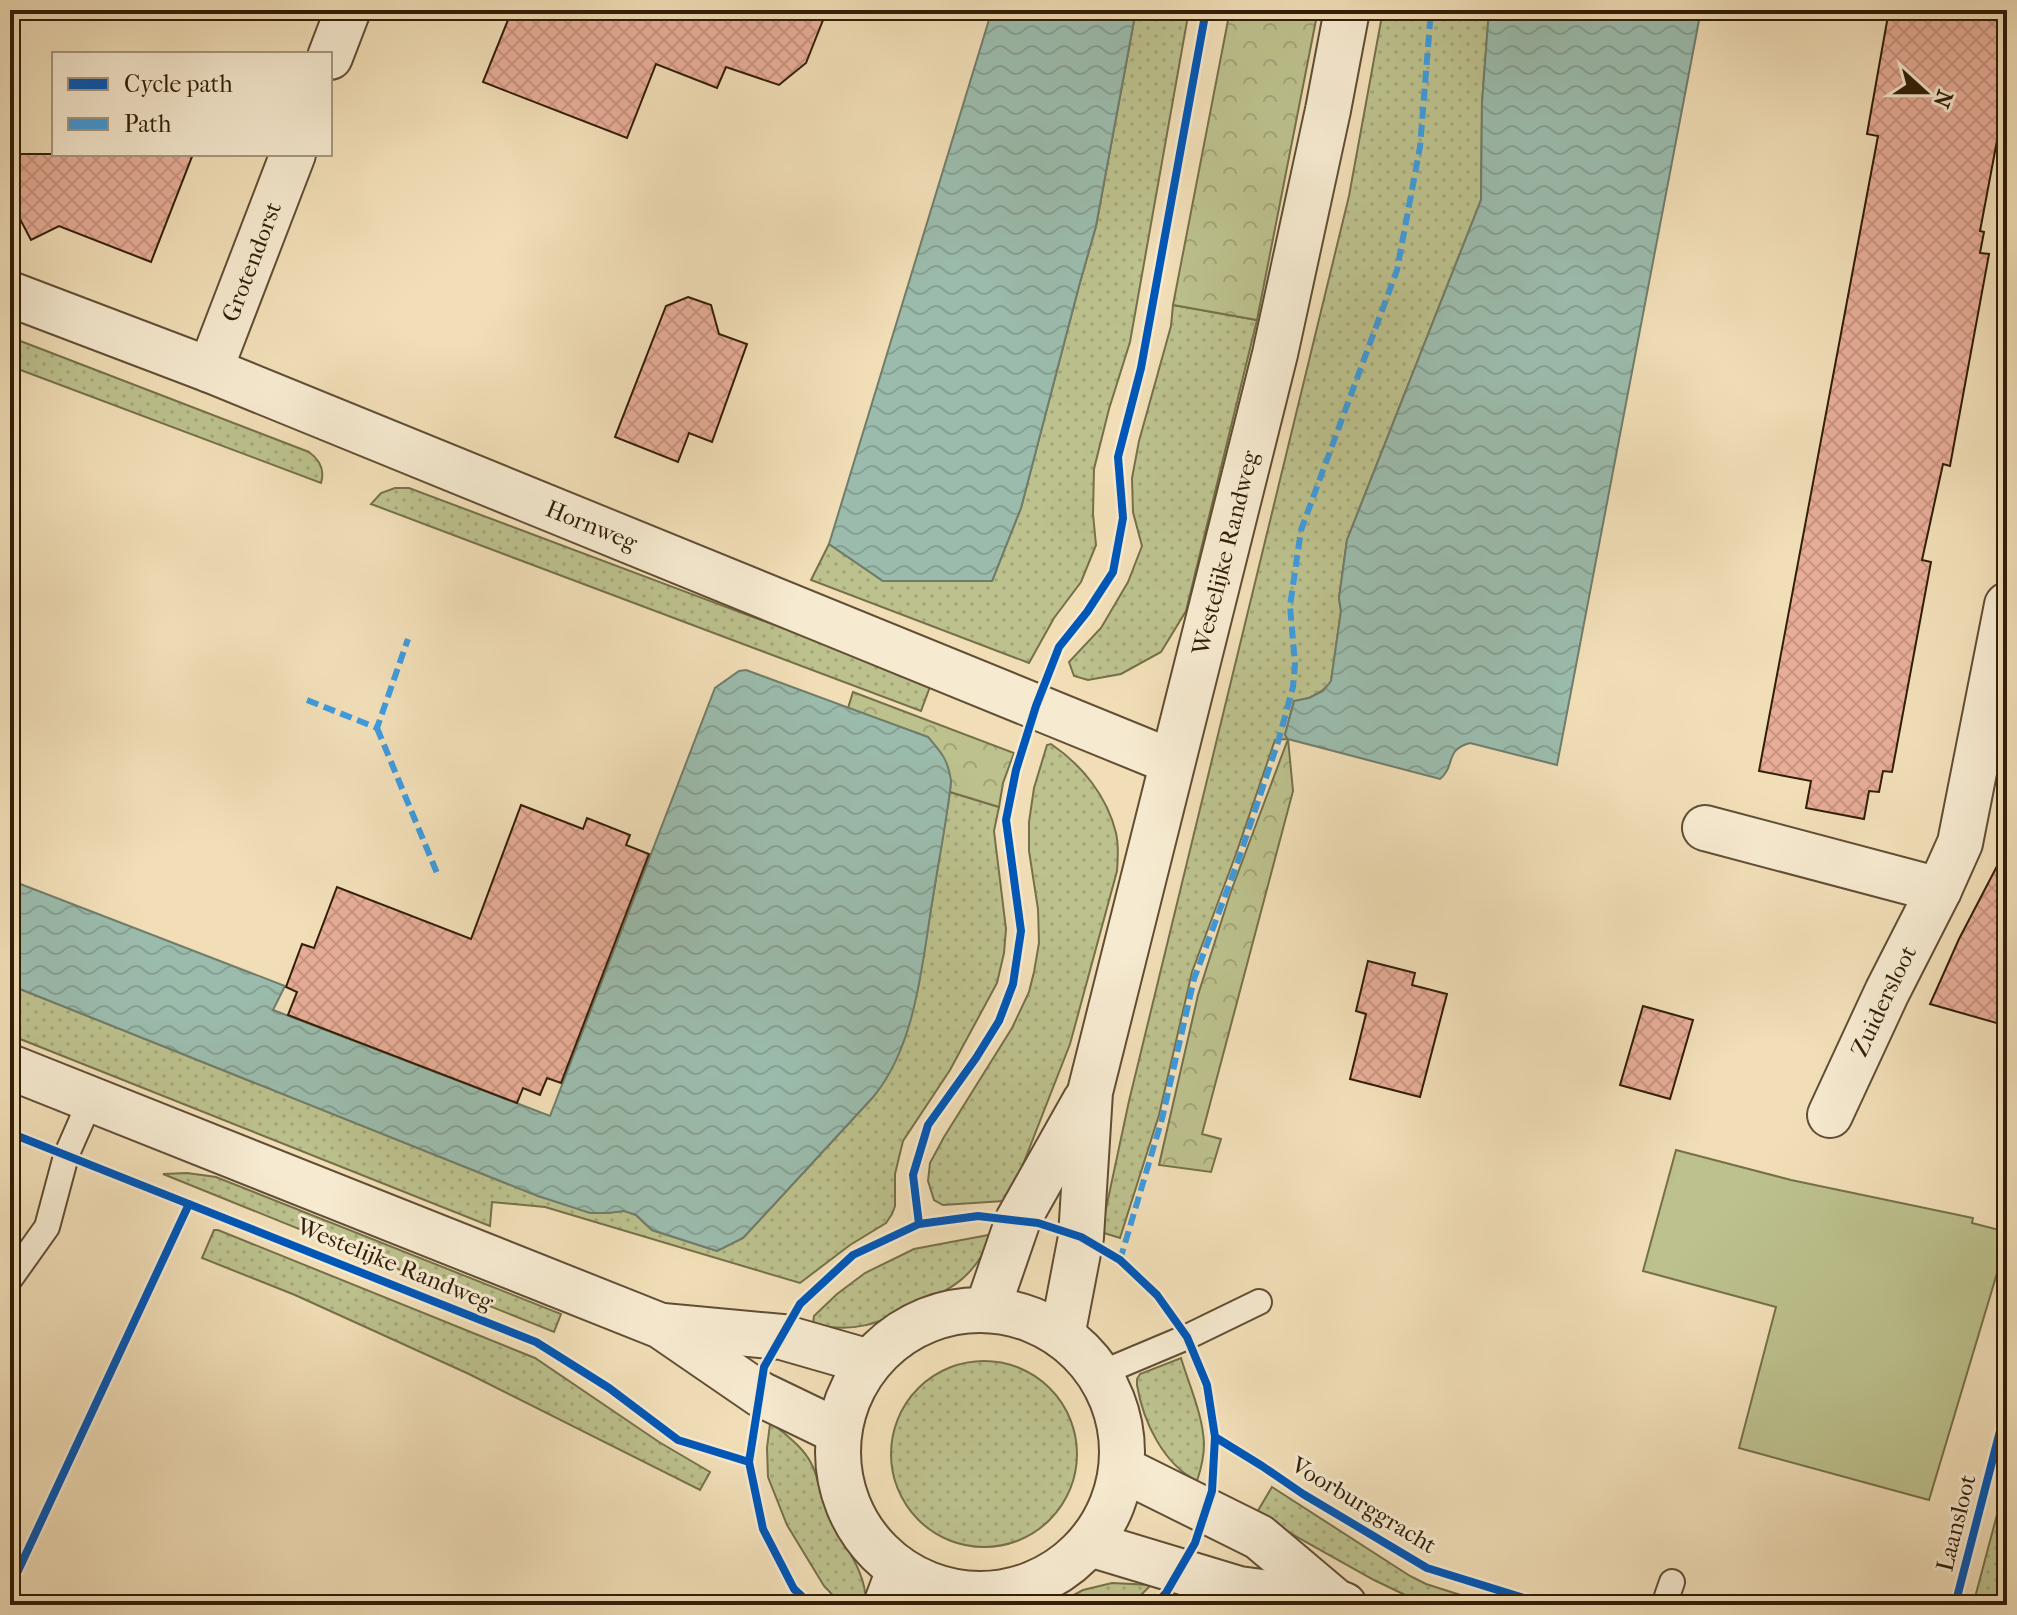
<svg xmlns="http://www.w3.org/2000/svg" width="2017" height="1615" font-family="'IM FELL French Canon',serif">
<defs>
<pattern id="grass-dots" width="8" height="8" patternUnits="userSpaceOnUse" patternTransform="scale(2)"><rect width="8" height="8" fill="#bcc18d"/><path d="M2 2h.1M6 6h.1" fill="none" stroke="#a2a578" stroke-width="1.8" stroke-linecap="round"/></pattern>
<pattern id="forest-crowns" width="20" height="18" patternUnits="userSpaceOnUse" patternTransform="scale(2)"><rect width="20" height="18" fill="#bcc18d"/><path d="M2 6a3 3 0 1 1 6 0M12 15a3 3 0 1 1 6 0" fill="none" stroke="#a2a578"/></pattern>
<pattern id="water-waves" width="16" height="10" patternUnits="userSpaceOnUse" patternTransform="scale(2)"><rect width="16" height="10" fill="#9bbcad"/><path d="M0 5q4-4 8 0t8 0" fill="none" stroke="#86a193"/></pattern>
<pattern id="building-cross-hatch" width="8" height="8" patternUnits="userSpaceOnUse" patternTransform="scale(2)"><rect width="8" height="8" fill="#e8ad97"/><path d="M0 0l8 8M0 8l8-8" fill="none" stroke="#c79481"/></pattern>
</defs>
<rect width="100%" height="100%" fill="#f1deb7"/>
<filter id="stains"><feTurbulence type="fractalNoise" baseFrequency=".0025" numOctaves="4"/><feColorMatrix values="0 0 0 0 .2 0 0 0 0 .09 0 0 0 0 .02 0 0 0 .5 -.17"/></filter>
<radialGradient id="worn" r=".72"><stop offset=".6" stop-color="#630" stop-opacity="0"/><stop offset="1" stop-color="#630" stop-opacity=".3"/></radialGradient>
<path fill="url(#grass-dots)" stroke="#76704a" stroke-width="2" d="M 1136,10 L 1189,10 L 1130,342 L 1109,409 L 1094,469 L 1093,514 L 1096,545 L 1081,582 L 1054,618 L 1029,663 L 811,580 L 829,544 L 883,581 L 992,581 L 1021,508 L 1079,286 L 1096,226 Z
M 1383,10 L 1489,10 L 1482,103 L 1481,200 L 1347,540 L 1339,598 L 1341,611 L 1331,682 L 1323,690 L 1309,698 L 1294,701 L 1285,735 L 1288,739 L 1275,740 L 1236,854 L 1192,972 L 1159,1115 L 1120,1238 L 1101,1232 L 1129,1101 L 1349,196 Z
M 1173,305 L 1257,320 L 1186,611 L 1161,652 L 1121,674 L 1088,680 L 1074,676 L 1069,662 L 1101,628 L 1128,582 L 1142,546 L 1133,512 L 1132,478 L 1139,441 L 1171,326 Z
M 10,337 L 309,452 C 320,460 325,470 321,483 L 10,366 Z
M 395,488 L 409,488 L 931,684 L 921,711 L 371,504 L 381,493 Z
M 1051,744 C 1082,765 1107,796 1116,833 C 1119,846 1118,859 1117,871 L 1070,1044 L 1010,1198 L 1004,1201 L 943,1205 L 934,1200 L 928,1181 L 930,1163 L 944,1137 L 1012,1028 L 1029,992 L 1034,972 L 1039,943 L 1038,909 L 1029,851 L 1029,822 L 1034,788 L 1047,745 Z
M 950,792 L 999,807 L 994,831 L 1006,929 L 1004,953 L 997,983 L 950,1070 L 903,1141 L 895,1174 L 895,1206 L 892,1214 L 886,1223 L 850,1245 L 800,1283 L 545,1207 L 492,1202 L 490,1226 L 10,1035 L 10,985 L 538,1196 L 608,1213 L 624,1210 L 636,1215 L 652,1230 L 717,1251 L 743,1238 L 874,1096 L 918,988 Z
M 187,1173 L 216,1177 L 561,1314 L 554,1332 L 163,1174 Z
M 214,1230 L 218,1230 L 535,1358 L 659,1442 L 710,1472 L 700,1490 L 469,1374 L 295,1295 L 202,1258 Z
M 988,1235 L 991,1236 C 976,1276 952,1289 915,1306 C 880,1323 853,1334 813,1324 L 814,1316 L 837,1294 L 865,1273 L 914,1249 Z
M 1181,1358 C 1189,1385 1203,1415 1204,1444 C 1204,1457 1201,1469 1197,1481 C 1163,1464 1143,1421 1137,1385 L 1137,1379 L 1140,1374 Z
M891 1454a93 93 0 1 1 186 0a93 93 0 1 1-186 0Z
M 772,1423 C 786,1435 803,1447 811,1463 C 818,1475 819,1491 824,1504 C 837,1538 867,1567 866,1605 L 842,1605 L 824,1586 L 787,1525 L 768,1477 L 767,1448 L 770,1424 Z
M 2007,1477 L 2007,1605 L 1973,1605 Z
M 1272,1487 L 1410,1576 L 1426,1584 L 1492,1605 L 1426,1605 L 1374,1580 L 1256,1514 Z
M 1112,1583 L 1151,1585 L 1131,1605 L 1055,1605 L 1083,1590 Z"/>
<path fill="url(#forest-crowns)" stroke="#76704a" stroke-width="2" d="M 1230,10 L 1318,10 L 1257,320 L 1173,305 Z
M 853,692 L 1014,753 L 1003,783 L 999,807 L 950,792 L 951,781 L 928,737 L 848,708 Z
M 1288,739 L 1293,791 L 1202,1134 L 1221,1139 L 1211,1172 L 1159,1165 L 1198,995 L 1230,894 Z"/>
<path fill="#bcc18d" stroke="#76704a" stroke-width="2" d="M 1676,1150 L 1791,1180 L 1973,1218 L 1972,1223 L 2007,1232 L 2007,1240 L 1929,1500 L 1739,1448 L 1776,1307 L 1643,1271 Z"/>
<path fill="url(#water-waves)" stroke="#717d6b" stroke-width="2" d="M 992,10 L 1136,10 L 1096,226 L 1079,286 L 1021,508 L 992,581 L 883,581 L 829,544 Z
M 1489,10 L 1701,10 L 1557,765 L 1470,743 C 1444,750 1456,766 1440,779 L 1288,739 L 1285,735 L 1294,701 L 1309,698 L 1323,691 L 1331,681 L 1341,611 L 1339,598 L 1347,540 L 1481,200 L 1482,103 Z
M 746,670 L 928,737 C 942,753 948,760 951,781 C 947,820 939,858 933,897 C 922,962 917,1043 874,1096 L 743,1238 L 717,1251 L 652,1230 L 636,1215 L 624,1211 L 608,1213 L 590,1213 L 538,1196 L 10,985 L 10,880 L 285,986 L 273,1010 L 550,1116 L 715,688 L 739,671 Z"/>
<path fill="url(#building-cross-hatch)" stroke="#311e08" stroke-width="2" d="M 512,10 L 827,10 L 806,63 L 779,85 L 726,67 L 717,88 L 656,64 L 627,138 L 483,82 Z
M 1889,10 L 2007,10 L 2007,132 L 1999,130 L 1980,231 L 1984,232 L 1980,253 L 1989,254 L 1950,466 L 1943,464 L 1922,560 L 1931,562 L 1892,772 L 1883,771 L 1879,792 L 1869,791 L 1864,819 L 1806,808 L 1811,781 L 1759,771 L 1878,136 L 1867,134 Z
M 10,154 L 193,154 L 151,262 L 59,226 L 31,240 L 10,200 Z
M 688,297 L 711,305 L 719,334 L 747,344 L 712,442 L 689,433 L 678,462 L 615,437 L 666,306 Z
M 521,805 L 583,829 L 587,818 L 630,835 L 626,845 L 649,854 L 561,1083 L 547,1078 L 540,1095 L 523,1088 L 517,1103 L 288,1015 L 297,992 L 286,987 L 302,944 L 314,948 L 337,887 L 471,939 Z
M 2007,847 L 2007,1026 L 1930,1004 L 1959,939 Z
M 1368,961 L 1415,973 L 1412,985 L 1447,994 L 1420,1097 L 1350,1079 L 1366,1014 L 1356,1011 Z
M 1643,1006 L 1693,1020 L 1670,1099 L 1620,1085 Z"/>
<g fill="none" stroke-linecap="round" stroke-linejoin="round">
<g stroke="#614e34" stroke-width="28">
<path id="service" d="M 10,1279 L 47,1227 L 66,1156 L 91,1099
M 1099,1374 L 1187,1337 L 1259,1302
M 1664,1605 L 1672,1582"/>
</g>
<g stroke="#614e34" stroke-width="48">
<g id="minor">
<path d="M 330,57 L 348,10"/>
<path id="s1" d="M 10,294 L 210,370 L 1172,762"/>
<path id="s2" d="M 210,370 L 293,154"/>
<path d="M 1705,828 L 1939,890"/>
<path id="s3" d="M 1830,1115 L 1887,992 L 1939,890 L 1960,843 L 2007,605"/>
<path d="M 886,1605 L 899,1570"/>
<path d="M 994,1605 L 997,1595"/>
</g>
</g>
<g stroke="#614e34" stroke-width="48">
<g id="tertiary">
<path d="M 10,1067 L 661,1326 L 760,1394 L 839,1432"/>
<circle cx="980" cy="1452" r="142"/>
<path d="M 987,1310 L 1018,1220 L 1085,1101"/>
<path d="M 663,1326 L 782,1337 L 869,1362"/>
<path id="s4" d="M 1062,1336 L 1081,1237 L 1090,1092 L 1275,354 L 1328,110 L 1347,10"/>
<path d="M 1122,1469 L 1259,1537 L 1336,1602"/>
<path d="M 1090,1544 L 1239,1589 L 1336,1602 L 1344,1605"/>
</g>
</g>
<use href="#service" stroke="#f6ead0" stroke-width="24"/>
<use href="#minor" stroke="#f6ead0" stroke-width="44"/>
<use href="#tertiary" stroke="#f6ead0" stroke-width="44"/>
<path stroke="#3e9bdd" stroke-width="6" stroke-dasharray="12 6" stroke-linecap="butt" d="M 307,700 L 377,728 L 408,639
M 377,728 L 437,873
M 1120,1260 L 1162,1119 L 1194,979 L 1238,861 L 1278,742 L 1293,687 L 1295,664 L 1290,606 L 1301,530 L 1397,270 L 1420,147 L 1431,10"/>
<g stroke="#f6ead0" stroke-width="13">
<path id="cycleway" d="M 10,1133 L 536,1342 L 609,1388 L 678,1440 L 749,1462
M 919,1224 L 913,1175 L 928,1125 L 976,1058 L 999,1021 L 1013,984 L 1021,931 L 1006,820 L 1016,770 L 1036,706 L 1059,647 L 1087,612 L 1113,572 L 1123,518 L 1118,457 L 1141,368 L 1206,10
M 1215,1437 L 1262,1466 L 1303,1494 L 1427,1568 L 1546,1605
M 10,1588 L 189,1204
M 811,1605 L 794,1589 L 763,1529 L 749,1462 L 764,1367 L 800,1304 L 853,1255 L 919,1224 L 978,1216 L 1038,1223 L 1081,1237 L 1120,1260 L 1157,1295 L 1187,1337 L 1207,1385 L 1215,1437 L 1212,1491 L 1195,1543 L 1166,1593 L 1154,1605
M 1955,1605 L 2007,1404"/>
</g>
<use href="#cycleway" stroke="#0057b8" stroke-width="8"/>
</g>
<g text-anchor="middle" stroke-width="6" stroke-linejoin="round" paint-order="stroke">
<g font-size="24" fill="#311e08" stroke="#f6ead0">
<text dy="8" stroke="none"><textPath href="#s2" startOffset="116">Grotendorst</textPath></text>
<text dy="8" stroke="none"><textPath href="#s1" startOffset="626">Hornweg</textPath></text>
<text dy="8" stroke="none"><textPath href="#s4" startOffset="802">Westelijke Randweg</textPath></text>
<text dy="8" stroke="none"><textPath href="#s3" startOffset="126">Zuidersloot</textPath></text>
<text transform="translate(395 1264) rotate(22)" y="8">Westelijke Randweg</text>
<text transform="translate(1364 1505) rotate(31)" y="8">Voorburggracht</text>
<text transform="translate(1956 1523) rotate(-76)" y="8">Laansloot</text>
</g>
</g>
<rect width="2017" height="1615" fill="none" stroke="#f1deb7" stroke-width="40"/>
<rect x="12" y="12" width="1993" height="1591" fill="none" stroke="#311e08" stroke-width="4"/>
<rect x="20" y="20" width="1977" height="1575" fill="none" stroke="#311e08" stroke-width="2"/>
<rect x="52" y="52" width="280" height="104" fill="#f6ead0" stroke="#a79880" stroke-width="2"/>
<rect x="68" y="78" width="40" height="12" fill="#0057b8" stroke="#a79880" stroke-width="2"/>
<text x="124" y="92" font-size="24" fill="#311e08">Cycle path</text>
<rect x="68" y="118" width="40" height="12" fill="#3e9bdd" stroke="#a79880" stroke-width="2"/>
<text x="124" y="132" font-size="24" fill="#311e08">Path</text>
<g transform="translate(1925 92) rotate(111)" stroke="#f6ead0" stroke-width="6" paint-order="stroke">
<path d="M0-6L14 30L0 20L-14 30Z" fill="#311e08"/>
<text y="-12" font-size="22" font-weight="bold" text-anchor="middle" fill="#311e08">N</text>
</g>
<rect width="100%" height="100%" filter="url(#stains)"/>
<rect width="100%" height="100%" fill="url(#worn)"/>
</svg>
